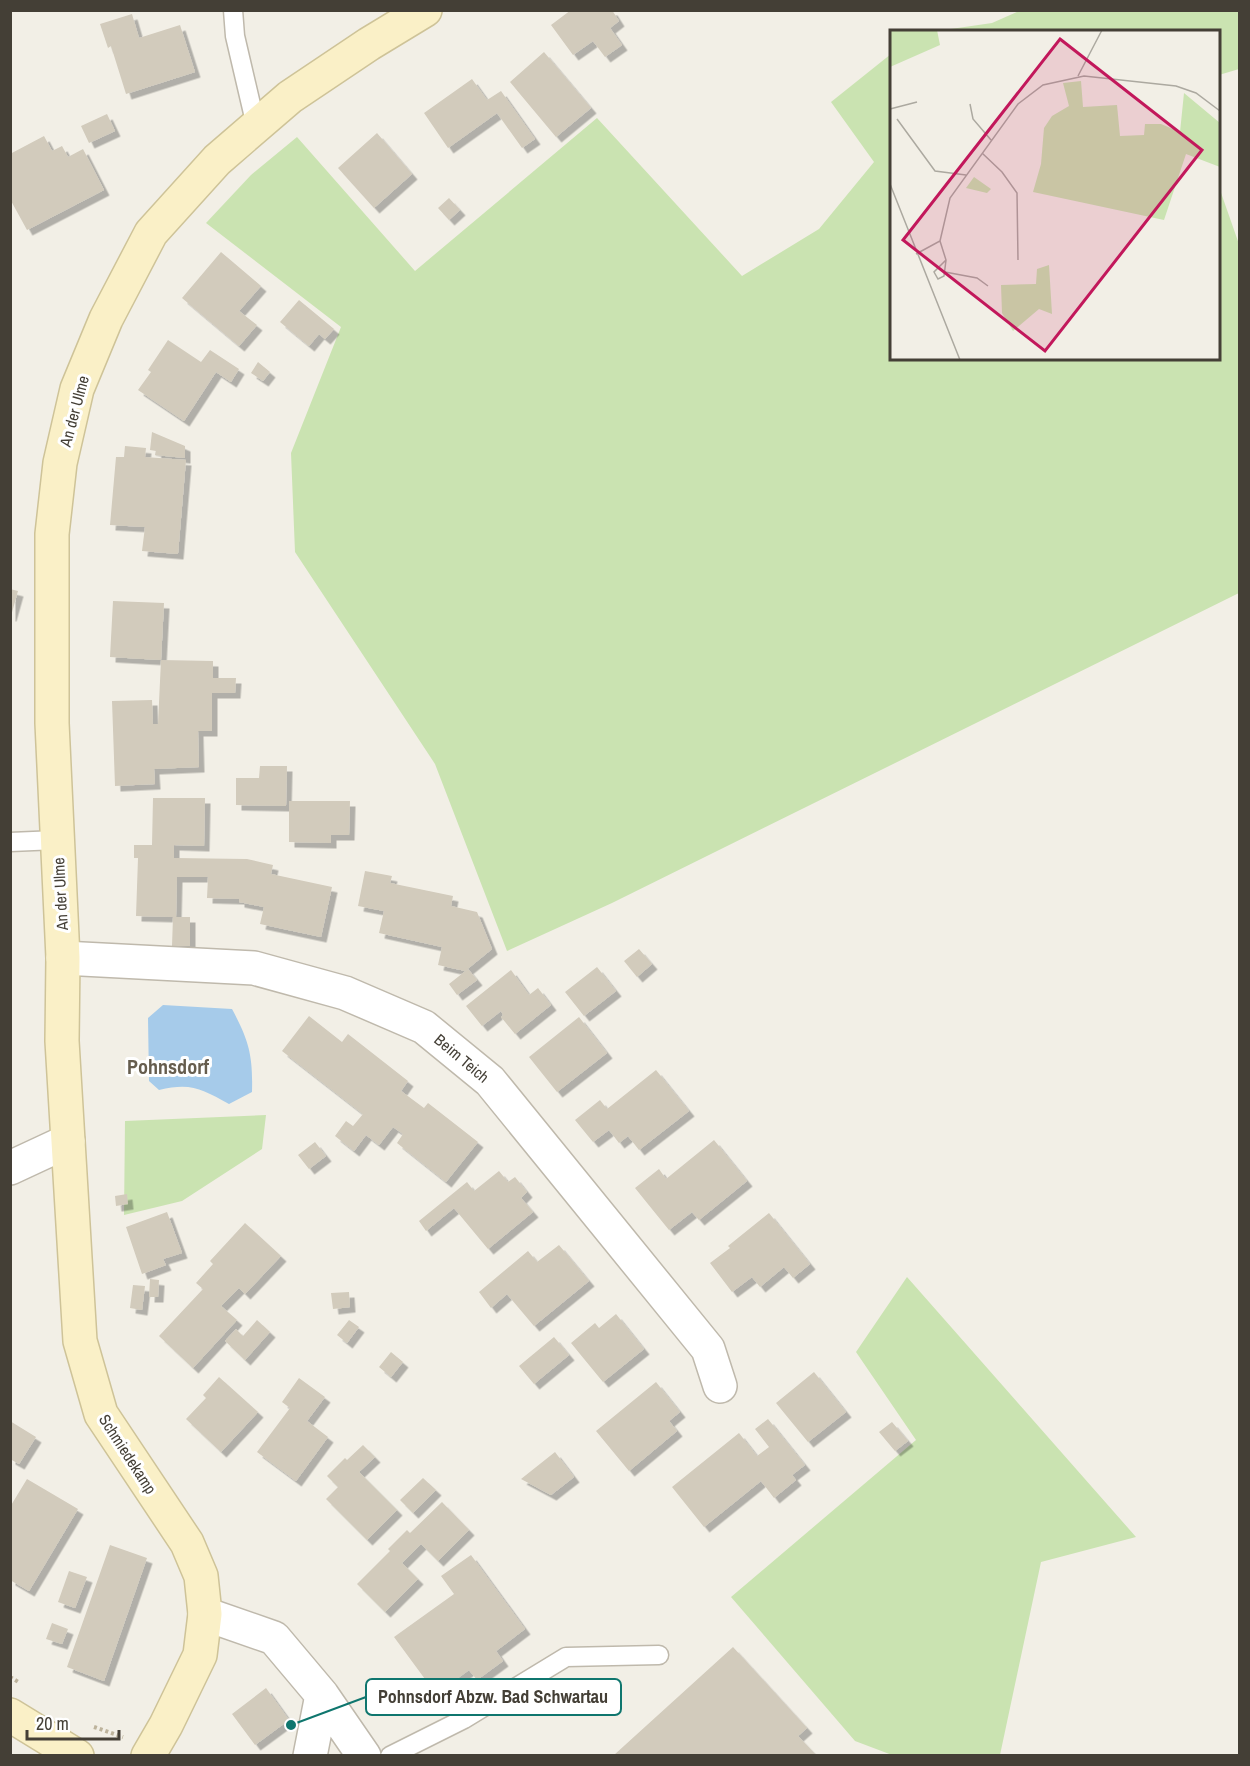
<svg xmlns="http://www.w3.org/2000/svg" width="1250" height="1766" font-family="'Archivo Narrow',sans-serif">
<defs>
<filter id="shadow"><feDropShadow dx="5.5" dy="5.5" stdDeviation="0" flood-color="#0004"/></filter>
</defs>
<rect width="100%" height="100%" fill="#f2efe6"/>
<path fill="#cae3b1" d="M 1019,11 L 1239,11 L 1239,69 L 1219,75 L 1218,32 L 937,31 L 992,23 Z
M 891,54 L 892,358 L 1218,358 L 1219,187 L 1240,247 L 1239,593 L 612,903 L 507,951 L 435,764 L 295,552 L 291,453 L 341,327 L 206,223 L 251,175 L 297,137 L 415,271 L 597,118 L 742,276 L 819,229 L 874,162 L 831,102 Z
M 266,1115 L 262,1149 L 182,1201 L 124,1215 L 125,1121 Z
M 907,1277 L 1136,1537 L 1041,1562 L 1000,1755 L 892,1755 L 855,1741 L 731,1597 L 916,1440 L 856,1352 Z"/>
<path fill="#a6cbea" d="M 163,1005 L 232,1009 C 249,1041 253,1055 252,1092 L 229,1104 C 202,1089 191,1082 159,1090 L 149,1081 L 148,1018 Z"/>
<path fill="#d2cbbc" filter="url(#shadow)" d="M 571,10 L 612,10 L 619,21 L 610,28 L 622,45 L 605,57 L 593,41 L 573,55 L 551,25 Z
M 132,14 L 139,38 L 180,25 L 195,72 L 126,94 L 111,46 L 108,48 L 100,24 Z
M 544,52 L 591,108 L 556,137 L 510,82 Z
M 472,79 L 487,100 L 501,91 L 535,139 L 522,148 L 497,113 L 448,148 L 424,113 Z
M 107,114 L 115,131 L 89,143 L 81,126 Z
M 377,133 L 412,174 L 374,208 L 338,168 Z
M 44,136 L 52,151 L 62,146 L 68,157 L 83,149 L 104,190 L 27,230 L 10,199 L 10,154 Z
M 449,198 L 460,210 L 449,220 L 438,208 Z
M 221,252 L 261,286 L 239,311 L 257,325 L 239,346 L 182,298 Z
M 299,300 L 334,329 L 325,339 L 319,334 L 309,346 L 280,322 Z
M 168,340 L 201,362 L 210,350 L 239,369 L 231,382 L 216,372 L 184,421 L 138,390 L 151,372 L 148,370 Z
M 258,362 L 270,372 L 263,381 L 251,373 Z
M 152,432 L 185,446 L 185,458 L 155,455 L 156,451 L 150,450 Z
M 125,446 L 146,448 L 145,457 L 186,460 L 178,554 L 142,551 L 145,527 L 110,525 L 116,457 L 124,457 Z
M 10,589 L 18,591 L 11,616 L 10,616 Z
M 113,601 L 164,603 L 161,660 L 110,657 Z
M 161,660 L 213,661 L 213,678 L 236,678 L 235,693 L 212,693 L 212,731 L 198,731 L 199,767 L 154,769 L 155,784 L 115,786 L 112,701 L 152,700 L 153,724 L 158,724 Z
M 260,766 L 287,766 L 286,806 L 236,805 L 236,778 L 259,778 Z
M 153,798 L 205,798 L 204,846 L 174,845 L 174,858 L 247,859 L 273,865 L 271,874 L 332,887 L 321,937 L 260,924 L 264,907 L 239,902 L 239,899 L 207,898 L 208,877 L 177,877 L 176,917 L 190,917 L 190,946 L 172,946 L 173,917 L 136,916 L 138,858 L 134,858 L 134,845 L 152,845 Z
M 289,801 L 350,801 L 349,835 L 331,835 L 331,843 L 289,842 Z
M 365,871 L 392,876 L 390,883 L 453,896 L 451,906 L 477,912 L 492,949 L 465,971 L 438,965 L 442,947 L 379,933 L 384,911 L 358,906 Z
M 639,949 L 652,964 L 637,977 L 624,961 Z
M 597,967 L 616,991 L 584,1016 L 565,992 Z
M 468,969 L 477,980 L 457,995 L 449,984 Z
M 511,970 L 529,995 L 538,988 L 551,1005 L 515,1034 L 501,1017 L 503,1015 L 501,1011 L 482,1026 L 466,1006 Z
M 309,1016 L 342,1042 L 348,1034 L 408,1081 L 401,1091 L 424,1108 L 428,1103 L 478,1142 L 446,1182 L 397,1143 L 403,1134 L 393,1127 L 379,1145 L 366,1135 L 354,1151 L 335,1136 L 346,1121 L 353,1126 L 363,1114 L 282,1051 Z
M 579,1017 L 607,1053 L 557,1092 L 529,1057 Z
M 656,1070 L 689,1111 L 639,1150 L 628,1136 L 619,1143 L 609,1130 L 593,1142 L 575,1120 L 600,1100 L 607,1109 Z
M 714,1140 L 747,1181 L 699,1220 L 692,1212 L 669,1230 L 635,1188 L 659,1169 L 666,1179 Z
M 315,1142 L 326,1156 L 309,1169 L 298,1155 Z
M 499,1171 L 508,1182 L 515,1177 L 527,1192 L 521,1198 L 533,1212 L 488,1249 L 454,1208 L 426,1231 L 419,1221 L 467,1182 L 474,1191 Z
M 127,1194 L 128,1204 L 116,1206 L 115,1196 Z
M 167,1212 L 182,1253 L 163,1259 L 166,1265 L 142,1274 L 126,1227 Z
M 769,1213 L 810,1264 L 793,1278 L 784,1267 L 760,1287 L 752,1277 L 732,1292 L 710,1263 L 730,1248 L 728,1246 Z
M 245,1223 L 281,1256 L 245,1294 L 239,1288 L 221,1306 L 237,1320 L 193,1368 L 159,1336 L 203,1289 L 196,1283 L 213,1264 L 210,1261 Z
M 559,1245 L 589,1281 L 534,1326 L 507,1294 L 491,1308 L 479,1292 L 528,1251 L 537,1262 Z
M 150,1279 L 159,1280 L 158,1297 L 149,1297 Z
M 133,1285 L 145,1286 L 142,1310 L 130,1308 Z
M 349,1292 L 350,1307 L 333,1309 L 331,1293 Z
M 616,1314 L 644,1349 L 603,1382 L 571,1343 L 595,1323 L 599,1328 Z
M 257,1320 L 270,1332 L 245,1360 L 225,1341 L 236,1329 L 243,1336 Z
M 349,1320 L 359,1327 L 347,1343 L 337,1335 Z
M 554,1337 L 569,1355 L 534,1384 L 519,1366 Z
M 391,1352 L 403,1362 L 391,1377 L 379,1367 Z
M 814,1372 L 846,1412 L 808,1442 L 776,1403 Z
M 219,1377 L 258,1412 L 221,1452 L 186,1419 L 206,1398 L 203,1395 Z
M 299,1378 L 325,1397 L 307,1421 L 328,1437 L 296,1481 L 257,1452 L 290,1408 L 282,1402 Z
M 656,1382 L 680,1412 L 669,1421 L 677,1431 L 629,1471 L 596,1431 Z
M 768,1419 L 805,1465 L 792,1475 L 796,1480 L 774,1498 L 761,1481 L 704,1527 L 672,1487 L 739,1433 L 757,1456 L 769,1447 L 755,1429 Z
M 10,1421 L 36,1437 L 19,1464 L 10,1459 Z
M 892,1422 L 908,1441 L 895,1451 L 879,1432 Z
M 363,1445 L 375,1457 L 359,1472 L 397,1510 L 367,1540 L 326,1499 L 338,1487 L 327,1476 L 345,1458 L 347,1460 Z
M 555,1452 L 574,1477 L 551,1495 L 521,1479 Z
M 423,1478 L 436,1490 L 413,1513 L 400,1500 Z
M 27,1479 L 78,1509 L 29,1591 L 10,1580 L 10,1507 Z
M 442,1502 L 469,1530 L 438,1561 L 421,1544 L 402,1563 L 418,1579 L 385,1612 L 357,1584 L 390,1551 L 388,1549 L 407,1530 L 410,1533 Z
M 110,1545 L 147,1558 L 104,1681 L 67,1667 Z
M 471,1555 L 525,1629 L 496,1651 L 503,1661 L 477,1680 L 469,1670 L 436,1694 L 394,1637 L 454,1594 L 441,1576 Z
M 69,1571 L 87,1577 L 75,1608 L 58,1602 Z
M 52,1623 L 68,1629 L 62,1644 L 46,1639 Z
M 733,1647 L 807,1728 L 798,1736 L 816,1755 L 614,1755 Z
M 266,1688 L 289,1720 L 255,1745 L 232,1714 Z"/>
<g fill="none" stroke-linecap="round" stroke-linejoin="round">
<g stroke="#bfb9ac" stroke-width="21">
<path id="service" d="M 233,10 L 235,36 L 256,126
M 10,842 L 57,840
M 390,1756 L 464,1719 L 566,1657 L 659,1655"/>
</g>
<g stroke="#bfb9ac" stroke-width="36">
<path id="minor" d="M 63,958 L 254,968 L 345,993 L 424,1027 L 490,1081 L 708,1349 L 720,1386
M 10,1168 L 68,1141
M 205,1614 L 274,1638 L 322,1695 L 364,1756
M 310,1756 L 322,1695"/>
</g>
<g stroke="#cec398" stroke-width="36">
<path id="secondary" d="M 10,1715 L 77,1756
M 148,1756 L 166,1725 L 200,1655 L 205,1614 L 201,1576 L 187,1543 L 101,1414 L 80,1341 L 62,1041 L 63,958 L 52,723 L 52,534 L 60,463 L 77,389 L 106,319 L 151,233 L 217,160 L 290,97 L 369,44 L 425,10"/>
</g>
<path stroke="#bdb39c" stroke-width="4" stroke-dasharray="3 3" stroke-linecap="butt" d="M 10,1677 L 20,1683
M 94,1727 L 123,1737"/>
<use href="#service" stroke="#fff" stroke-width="18"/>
<use href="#minor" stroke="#fff" stroke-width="33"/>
<use href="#secondary" stroke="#faf0c7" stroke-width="33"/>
</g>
<g text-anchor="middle" stroke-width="6" stroke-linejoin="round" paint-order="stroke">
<g font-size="16" fill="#443f36" stroke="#fff">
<text transform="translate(74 411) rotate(-75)" y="6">An der Ulme</text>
<text transform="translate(60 894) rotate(-93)" y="6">An der Ulme</text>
<text transform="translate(462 1058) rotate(40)" y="6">Beim Teich</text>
<text transform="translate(128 1454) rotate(57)" y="6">Schmiedekamp</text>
</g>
<g font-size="20" font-weight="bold" fill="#665d4e" stroke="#fff">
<text x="168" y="1074">Pohnsdorf</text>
</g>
</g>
<g transform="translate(890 30)">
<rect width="330" height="330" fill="#f2efe6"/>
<path d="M 0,0 L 47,0 L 50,15 L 0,37 ZM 191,51 L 193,77 L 227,75 L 230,106 L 254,105 L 255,94 L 271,94 L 290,102 L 294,63 L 330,93 L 330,137 L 296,124 L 274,190 L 143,162 L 151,134 L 154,98 L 162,86 L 179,76 L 173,53 ZM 84,147 L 101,159 L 97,163 L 76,158 ZM 159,235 L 162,284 L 149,279 L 123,301 L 112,283 L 111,255 L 146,254 L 147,239 Z" fill="#cae3b1"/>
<path fill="none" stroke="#aca9a0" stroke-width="1.5" d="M 188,46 L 212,0M 80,74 L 83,89 L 101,110M 0,79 L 27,72M 7,89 L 45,141 L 76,145M 92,123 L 112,142 L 127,163 L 128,230M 0,154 L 70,330M 50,211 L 56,230 L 54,246 L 48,249 L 44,242 L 56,230M 26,224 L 50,211 L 60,168 L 128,74 L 153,55 L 194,46 L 286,56 L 306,63 L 330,81M 55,242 L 87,248 L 98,256"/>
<path fill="#c2185b" fill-opacity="0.15" stroke="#c2185b" stroke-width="3" d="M 170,9 L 312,120 L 155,321 L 13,210 Z"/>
<rect width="330" height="330" fill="none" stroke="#443f36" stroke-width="3"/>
</g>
<path fill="none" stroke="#0f766e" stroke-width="2" d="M291 1725L366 1697"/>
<circle fill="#0f766e" stroke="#fff" stroke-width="2" cx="291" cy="1725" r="6"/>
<rect fill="#fff" stroke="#0f766e" stroke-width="2" x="366" y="1679" width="255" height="36" rx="6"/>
<g font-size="18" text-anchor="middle" font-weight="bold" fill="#443f36">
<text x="493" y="1703">Pohnsdorf Abzw. Bad Schwartau</text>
</g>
<rect width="1250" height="1766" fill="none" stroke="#443f36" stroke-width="24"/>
<path d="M27 1730v9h92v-9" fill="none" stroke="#443f36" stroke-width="3"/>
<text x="36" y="1730" font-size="18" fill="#443f36" stroke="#ffffff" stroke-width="4.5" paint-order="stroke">20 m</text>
</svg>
